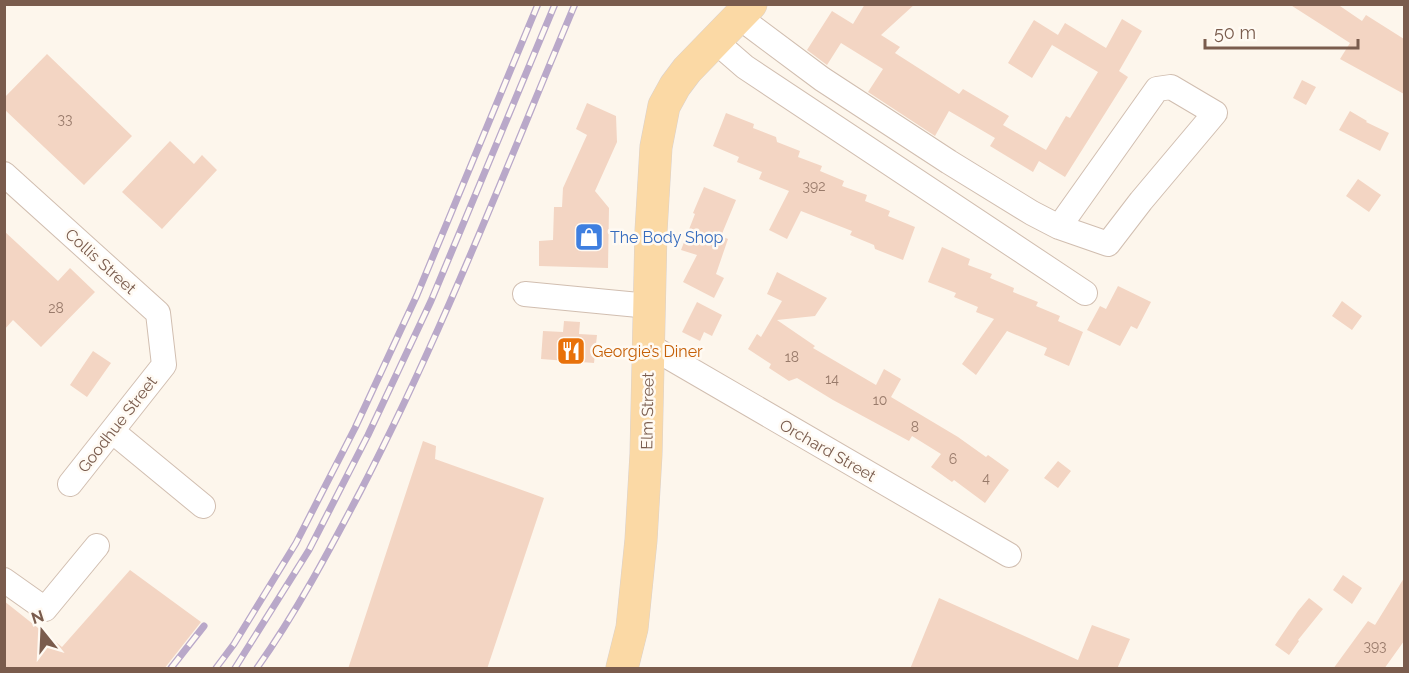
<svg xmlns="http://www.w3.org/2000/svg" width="1409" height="673" font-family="Raleway,sans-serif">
<rect width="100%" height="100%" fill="#fdf6ec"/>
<path fill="#f3d5c3" d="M 865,4 L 915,4 L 881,35 L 900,47 L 895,53 L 959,94 L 963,89 L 1009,116 L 1003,125 L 1046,150 L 1066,116 L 1070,118 L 1098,72 L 1052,45 L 1065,23 L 1106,48 L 1122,19 L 1142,31 L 1119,71 L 1128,77 L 1065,177 L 1039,161 L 1033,172 L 990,146 L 995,138 L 949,111 L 935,136 L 868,92 L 883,69 L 841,43 L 827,65 L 807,50 L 832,11 L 853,24 Z
M 1289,4 L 1337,4 L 1362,21 L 1366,15 L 1404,39 L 1404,94 L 1340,59 L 1350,43 Z
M 1034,20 L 1058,35 L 1032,78 L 1008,63 Z
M 47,54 L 132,136 L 84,185 L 4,109 L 4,98 Z
M 1302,80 L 1316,87 L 1306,105 L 1293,98 Z
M 587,103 L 616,116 L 617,142 L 595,191 L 609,208 L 608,268 L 539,266 L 539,241 L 553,240 L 554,207 L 562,207 L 563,188 L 587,135 L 576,129 Z
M 1350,111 L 1367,121 L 1366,122 L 1389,133 L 1380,151 L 1339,130 Z
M 726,113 L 754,124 L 753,128 L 776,137 L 777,142 L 800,151 L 798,157 L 822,166 L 820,171 L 844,181 L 842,186 L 867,195 L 865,201 L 890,211 L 888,216 L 915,227 L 903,260 L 875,249 L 874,245 L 850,235 L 852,231 L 801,211 L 787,239 L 769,230 L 789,191 L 759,179 L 762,172 L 737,162 L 739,157 L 713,146 Z
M 170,141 L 194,164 L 202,155 L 217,170 L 162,229 L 122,192 Z
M 1358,179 L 1381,195 L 1369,212 L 1346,196 Z
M 704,187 L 736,200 L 721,236 L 728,239 L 716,274 L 724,278 L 714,298 L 683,282 L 697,255 L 681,250 L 695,214 L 693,213 Z
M 4,231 L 58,281 L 70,268 L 95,292 L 41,347 L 13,320 L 4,330 Z
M 942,247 L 970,259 L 968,265 L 992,274 L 990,278 L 1014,288 L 1013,292 L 1038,302 L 1036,306 L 1060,316 L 1058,321 L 1083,332 L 1069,366 L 1044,355 L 1047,348 L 1007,331 L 976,375 L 962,364 L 994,319 L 976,312 L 978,307 L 954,297 L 956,293 L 928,282 Z
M 777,272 L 827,298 L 815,316 L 777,320 L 815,346 L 813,348 L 876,385 L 884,369 L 901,379 L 891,397 L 958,437 L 986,457 L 988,455 L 1009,470 L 985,503 L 954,480 L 952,482 L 931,467 L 941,454 L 912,436 L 909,441 L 833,400 L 797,378 L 789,381 L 769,368 L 771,364 L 748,349 L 757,334 L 761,337 L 782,301 L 767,294 Z
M 1118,286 L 1151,302 L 1137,329 L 1131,326 L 1120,346 L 1087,330 L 1100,306 L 1106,309 Z
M 1342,301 L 1362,316 L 1352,330 L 1332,316 Z
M 697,302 L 722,315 L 712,336 L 704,332 L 700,341 L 682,332 Z
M 564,321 L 580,322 L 579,334 L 597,335 L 594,363 L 541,359 L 543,331 L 563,332 Z
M 93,351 L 111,363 L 87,397 L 70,385 Z
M 423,441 L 436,446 L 435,459 L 544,498 L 487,669 L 348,669 Z
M 1058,461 L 1071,471 L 1058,488 L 1044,478 Z
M 130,570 L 201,622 L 164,669 L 4,669 L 4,601 L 62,647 Z
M 1343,575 L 1362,588 L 1352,604 L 1333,590 Z
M 1404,578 L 1404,641 L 1384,669 L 1333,669 L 1368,621 L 1375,625 Z
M 939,598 L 1078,660 L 1092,625 L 1130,639 L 1117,669 L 910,669 Z
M 1309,598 L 1323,609 L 1298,640 L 1299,641 L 1289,655 L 1275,645 L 1298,611 Z"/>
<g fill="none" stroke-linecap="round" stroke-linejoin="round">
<g stroke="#d1beb0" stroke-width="26">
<path id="minor" d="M 739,17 L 822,79 L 949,162 L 1032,213 L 1059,227 L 1108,244 L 1141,201 L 1215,113 L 1171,87 L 1157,89 L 1059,227
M 715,41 L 745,67 L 1085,293
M 4,174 L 158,313 L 164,365 L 70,484
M 525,294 L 649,306
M 648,345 L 1009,555
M 112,431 L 203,506
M 4,580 L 45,609 L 97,546"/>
</g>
<g stroke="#dad1cd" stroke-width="33">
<path id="major" d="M 622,668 L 632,628 L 641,540 L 646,454 L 651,231 L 656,147 L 664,106 L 675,86 L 687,70 L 751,4"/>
</g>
<use href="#minor" stroke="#fff" stroke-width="24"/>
<use href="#major" stroke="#fbd9a5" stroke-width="32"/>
<g stroke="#b9a8c9" stroke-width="7">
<path id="rail" d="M 171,668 L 204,626
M 216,668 L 234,644 L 296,543 L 355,428 L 417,295 L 538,4
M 235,668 L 309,550 L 368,435 L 431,301 L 555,4
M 257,668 C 296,613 329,551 360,492 C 442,334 506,168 575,4"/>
</g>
<use href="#rail" stroke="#fffaf3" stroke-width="4.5" stroke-dasharray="14" stroke-linecap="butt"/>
</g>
<defs>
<g id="shop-square" transform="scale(1.5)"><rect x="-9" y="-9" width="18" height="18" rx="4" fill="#3f7fe0" stroke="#fffaf3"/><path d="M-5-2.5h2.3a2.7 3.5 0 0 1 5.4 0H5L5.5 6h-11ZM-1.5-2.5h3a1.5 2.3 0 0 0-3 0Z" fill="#fff"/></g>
<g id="restaurant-square" transform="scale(1.5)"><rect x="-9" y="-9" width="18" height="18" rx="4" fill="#e8710a" stroke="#fffaf3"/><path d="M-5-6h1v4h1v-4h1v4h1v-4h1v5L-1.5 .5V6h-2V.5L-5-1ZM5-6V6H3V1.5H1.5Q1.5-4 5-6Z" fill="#fff"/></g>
</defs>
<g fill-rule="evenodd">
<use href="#shop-square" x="589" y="237"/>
<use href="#restaurant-square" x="571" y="351"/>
</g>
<g text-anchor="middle" stroke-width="5" stroke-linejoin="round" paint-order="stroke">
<g font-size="14" fill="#987a6a">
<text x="65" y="124">33</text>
<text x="814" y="191">392</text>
<text x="56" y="313">28</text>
<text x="792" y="362">18</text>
<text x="832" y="384">14</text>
<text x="880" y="405">10</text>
<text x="915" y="432">8</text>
<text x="953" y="464">6</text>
<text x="986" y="483">4</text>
<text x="1375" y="651">393</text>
</g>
<g font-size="16" fill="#366cbe" stroke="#fffaf3" text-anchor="start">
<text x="610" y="243">The Body Shop</text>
</g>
<g font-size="16" fill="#7a5c4d" stroke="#fffaf3">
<text transform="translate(101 261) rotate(42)" y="6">Collis Street</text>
<text transform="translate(647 411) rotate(-89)" y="6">Elm Street</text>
<text transform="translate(117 424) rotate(-52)" y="6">Goodhue Street</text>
<text transform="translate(828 450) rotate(30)" y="6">Orchard Street</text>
</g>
<g font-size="16" fill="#c56008" stroke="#fffaf3" text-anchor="start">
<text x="592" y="357">Georgie’s Diner</text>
</g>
</g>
<rect width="1409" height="673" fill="none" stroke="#7a5c4d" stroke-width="12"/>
<g transform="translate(42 631) rotate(342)" stroke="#fffaf3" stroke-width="4.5" paint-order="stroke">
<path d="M0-4.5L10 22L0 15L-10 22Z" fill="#7a5c4d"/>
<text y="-9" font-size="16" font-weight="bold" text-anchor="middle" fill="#7a5c4d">N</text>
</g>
<path d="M1205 39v9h153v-9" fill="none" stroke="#7a5c4d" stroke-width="3"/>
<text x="1214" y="39" font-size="18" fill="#7a5c4d" stroke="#fffaf3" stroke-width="4.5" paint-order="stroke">50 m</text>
</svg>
